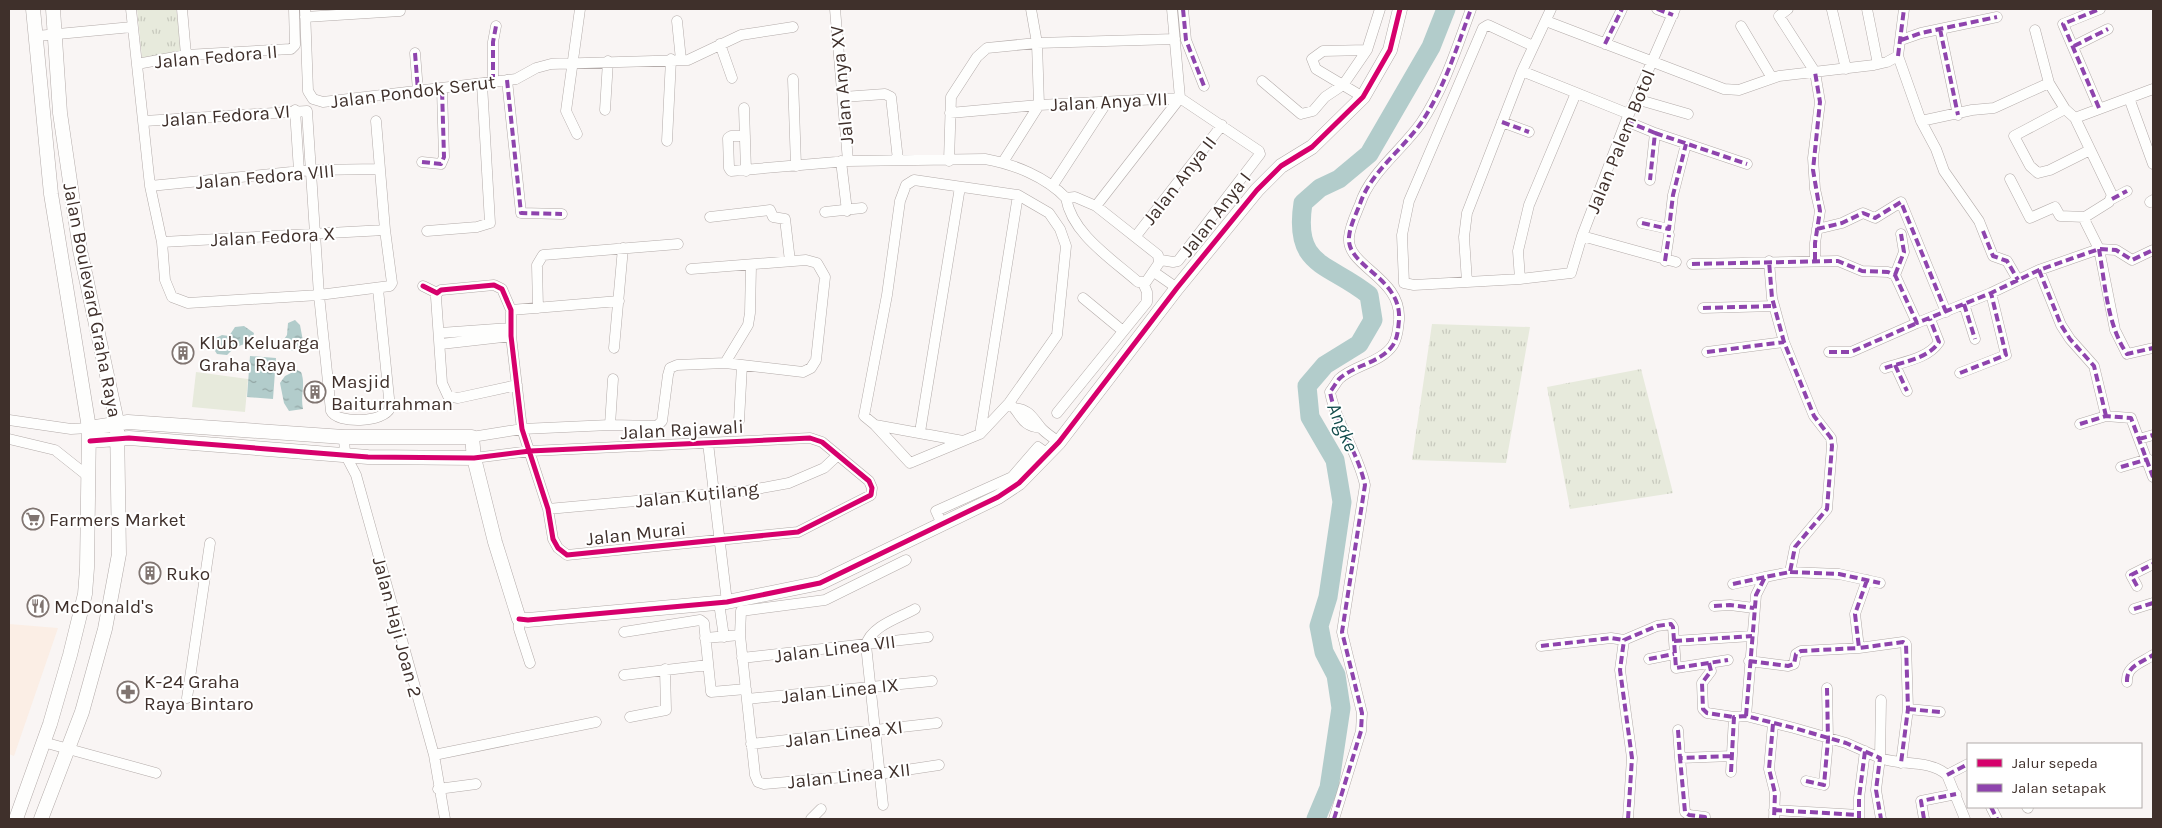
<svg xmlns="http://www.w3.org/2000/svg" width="2162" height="828" font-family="Karla,sans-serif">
<defs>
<pattern id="grass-tufts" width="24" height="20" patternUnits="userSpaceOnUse" patternTransform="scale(1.25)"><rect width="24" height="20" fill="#e7eadc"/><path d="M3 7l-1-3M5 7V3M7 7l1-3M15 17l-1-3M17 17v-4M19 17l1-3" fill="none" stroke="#c7c9bd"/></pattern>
<pattern id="water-ripples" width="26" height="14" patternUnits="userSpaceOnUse" patternTransform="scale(1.25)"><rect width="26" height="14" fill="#b2cccb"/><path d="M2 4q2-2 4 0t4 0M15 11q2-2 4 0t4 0" fill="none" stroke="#92a6a5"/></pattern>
</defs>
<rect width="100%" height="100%" fill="#f9f5f4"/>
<path fill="#fbeee5" d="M 9,624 L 58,628 L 14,756 L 9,754 Z"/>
<path fill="url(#grass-tufts)" d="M 137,9 L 176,9 L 184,52 L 142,58 Z
M 1432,324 L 1530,327 L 1506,463 L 1412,460 Z
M 1641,369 L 1673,493 L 1570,509 L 1547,387 Z"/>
<path fill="#e7eadc" d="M 196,372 L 248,379 L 245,412 L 192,407 Z"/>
<path fill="url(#water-ripples)" d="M 295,320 L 300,325 L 303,341 L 295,351 L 284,349 L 282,342 L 287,335 L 288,323 Z
M 244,326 L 254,333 L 252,341 L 234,348 L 227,355 L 217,354 L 213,348 L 216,338 L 222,335 L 229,336 L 235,327 Z
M 250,356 L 276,358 L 273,399 L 247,397 Z
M 297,370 L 301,372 C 306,384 300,395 303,409 L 289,411 L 284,403 L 280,383 L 285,376 Z"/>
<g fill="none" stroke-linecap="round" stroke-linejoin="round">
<path stroke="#b2cccb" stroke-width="19" d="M 1316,819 L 1329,788 L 1341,708 L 1336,675 L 1324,652 L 1319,626 L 1328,597 L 1342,502 L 1335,460 L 1310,417 L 1307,386 L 1325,365 L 1359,344 L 1373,320 L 1369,295 C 1328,262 1293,268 1303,203 L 1320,188 L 1339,179 L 1369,154 L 1431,47 L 1446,9"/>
<g stroke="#b3aba9" stroke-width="11">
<path id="street" d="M 131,9 L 150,186 L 162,242 L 165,280 L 172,297 L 188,303 L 319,295 L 390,286 L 392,283 L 385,230 L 376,121
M 182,9 L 186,55
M 305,9 L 308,91 L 313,99 L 323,102 L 516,79 L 536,68 L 551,64 L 688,60 L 741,35 L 793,27
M 835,9 L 848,161
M 1172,9 L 1180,98
M 1183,9 L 1186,40 L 1204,86
M 1657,9 L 1673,15
M 1788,9 L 1779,16 L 1815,72 L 1820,102 L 1813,158 L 1815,189 L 1820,211 L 1815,243 L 1815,260
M 1867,9 L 1878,64
M 1832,10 L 1846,69
M 305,17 L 400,11
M 677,21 L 681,60
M 1546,21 L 1724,89 L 1739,90 L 1779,76 L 1874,65 L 1887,62 L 1898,56 L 1921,121 L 1972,110 L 1994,108 L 2049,83 L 2065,109 L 2075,118 L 2112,195 L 2109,202 L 2085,217 L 2085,221 L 2099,249 L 2115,330 L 2127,354 L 2153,348
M 1741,26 L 1772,78
M 1940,29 L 1958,115
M 2035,30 L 2049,83
M 37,36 L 132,27
M 1901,40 L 1921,33 L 1997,17
M 720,44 L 732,78
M 1605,44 L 1622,9
M 1533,46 L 1488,25 L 1483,28 L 1409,201 L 1402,235 L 1404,283 L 1414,285 L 1520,279 L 1571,273 L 1582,236 L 1626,121 L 1675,9
M 2074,46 L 2108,29
M 415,53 L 418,91
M 1898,56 L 1904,9
M 137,64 L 186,55 L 291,49 L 295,45 L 294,9
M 1522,71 L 1629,114
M 793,79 L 796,166
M 507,80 L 521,213 L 562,214
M 1262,81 L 1301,114 L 1313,111 L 1325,97 L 1343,85 L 1367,50 L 1380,9
M 493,82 L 493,42 L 496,26
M 843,97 L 885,94 L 891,97 L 898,160
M 1363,97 L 1316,69 L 1312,59 L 1323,51 L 1367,50
M 2129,98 L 2153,164
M 1636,99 L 1688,114
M 744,108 L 746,171
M 2099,108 L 2063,24 L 2100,9
M 2065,109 L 2014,136 L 2030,166 L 2038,173 L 2050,170 L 2090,150
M 295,110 L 299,171
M 605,110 L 608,61
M 950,113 L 1039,105 L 1180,98
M 2075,118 L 2153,89
M 144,121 L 307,111 L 319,295 L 331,411 C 337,424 384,423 390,408 L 378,289
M 1626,121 L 1655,133 L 1650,180
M 1921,121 L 1936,149 L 1944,171 L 1979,221 L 1993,256 L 2007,261 L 2018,280
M 1502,122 L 1529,132
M 1655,133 L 1747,164
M 577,134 L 566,111 L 580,9
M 745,136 L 731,136 L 728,138 L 729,168 L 731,171 L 848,161 L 985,159 C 1014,164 1046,177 1066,198
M 667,141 L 671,59
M 841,161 L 847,211
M 949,161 L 951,97 L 977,57 L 987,48 L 1037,43 L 1175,39
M 422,162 L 441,164 L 444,157 L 442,89
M 1003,162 L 1039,105 L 1037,43 L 1031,9
M 2010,179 L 2030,218 L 2055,207 L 2060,216 L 2085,217
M 914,180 L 1018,195 L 1049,213 L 1060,229 L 1066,246 L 1057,335 L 1009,403 L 980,434 L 963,441 L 875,425 L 864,416 L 887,295 L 900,201 L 906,185 Z
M 1053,185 L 1107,102
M 150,186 L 311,170 L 380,169
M 1075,197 L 1096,206 L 1158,255 L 1159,263 L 1146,282 L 1138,282 C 1112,259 1072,234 1066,198 Z
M 2112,199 L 2127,191
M 2150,202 L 2153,200
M 1096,206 L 1180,98
M 825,212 L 862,208
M 710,217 L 770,210 L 773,217 L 785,219 L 790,261
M 1642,223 L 1669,229 L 1673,195 L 1686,144
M 1817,229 L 1842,223 L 1863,213 L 1875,218 L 1901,202 L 1946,312
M 427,231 L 477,227 L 490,223 L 482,84
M 1136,236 L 1222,125
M 1582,236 L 1676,262
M 162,242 L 385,230
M 1161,260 L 1173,262 L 1178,261 L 1260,154 L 1259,151 L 1180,98
M 1665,261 L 1669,235
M 1692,264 L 1838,261 L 1862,271 L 1888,272 L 1895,275 L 1917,323 L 1991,293 L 2039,270 L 2099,249 L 2116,250 L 2132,260 L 2153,250
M 2039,270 L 2061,325 L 2070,339 L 2094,366 L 2106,416
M 1154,272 L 1177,288
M 1895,275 L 1904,252 L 1901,234
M 1520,279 L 1518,251 L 1529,205 L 1576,93
M 1467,282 L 1464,237 L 1467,213 L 1522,71 L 1551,9
M 423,286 L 437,293 L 441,290 L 494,285 L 502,289 L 511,310 L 511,336 L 522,429 L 548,509 L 553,539 L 558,548 L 567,555 L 798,532 L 871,495 L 872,488 L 869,481 L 822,442 L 810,438 L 530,451 L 474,458
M 437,293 L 436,297 L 442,383 L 448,396 L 458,398 L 517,385
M 1083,298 L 1123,331
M 1964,304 L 1975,339
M 538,308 L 537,265 L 543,255 L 678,244
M 1703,308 L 1774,306
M 511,310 L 619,301
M 440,333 L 510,328
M 441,344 L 511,336
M 614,348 L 623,248
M 1707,352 L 1784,342
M 1829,352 L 1851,352 L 1917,323
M 725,363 L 748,325 L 750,313 L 751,266
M 1895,365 L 1907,391
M 1885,368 C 1902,362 1928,359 1939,342 L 1930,319
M 1960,373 L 2006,355 L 1991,293
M 1010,404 C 1022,414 1020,426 1041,428
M 1014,408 C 1030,409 1033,419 1042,429 C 1047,434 1053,438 1059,442
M 1057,413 L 1147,302 L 1147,292 L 1143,283
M 9,420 L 71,429 L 89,428
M 739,421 L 742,365
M 2080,424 L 2106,416 L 2131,418 L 2153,477
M 610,425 L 613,379
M 875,425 L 910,463 L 963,441
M 920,432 L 960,187
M 980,434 L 1018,195
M 344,437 L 345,454 L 356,475 L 434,755 L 445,819
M 472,437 L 522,429 L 610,425 L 657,426 L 662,421 L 668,375 L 670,368 L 677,365 L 725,363 L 803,372 L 811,368 L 816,360 L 825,277 L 817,263 L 806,260 L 691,269
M 9,439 L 55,450 L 89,477
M 2139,439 L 2153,435
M 708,443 L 727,602
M 2121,467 L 2148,459
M 548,509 L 746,491 L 789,483 L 824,468 L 838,455
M 942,524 L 936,511 L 1012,477 L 1038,447 L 1048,454
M 906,560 L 825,600 L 741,611 L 740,635 L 755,775 L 758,782 L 764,784 L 879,774 L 939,765
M 1790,572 L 1839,574 L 1880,583
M 1867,580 L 1855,614 L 1859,648 L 1903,642 L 1906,644 L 1908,709 L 1901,763
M 1733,584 L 1765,577
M 2137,586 L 2131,575 L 2153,564
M 719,603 L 724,637
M 1714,606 L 1730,605 L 1754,608
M 2134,609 L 2153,603
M 519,619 L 519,629 L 530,663
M 624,632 L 700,620 L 704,623 L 711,692 L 746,689
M 705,638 L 740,635
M 1674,641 L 1752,636
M 1541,646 L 1611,638 L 1624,640
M 742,658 L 928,637
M 1649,659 L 1674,654
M 1749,661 L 1788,666 L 1794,664 L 1796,654 L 1801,651 L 1859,648
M 1709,663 L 1711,671 L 1702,683 L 1703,709 L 1707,713 L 1734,717
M 624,675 L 708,665
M 2127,682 C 2126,666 2141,663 2153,655
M 187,698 L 210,543
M 747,699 L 932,681
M 1881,700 L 1880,758 C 1901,766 1929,759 1947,775 L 1965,819
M 1908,709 L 1940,712
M 1746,716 L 1756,595 L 1765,577 L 1790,572 L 1795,547 L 1827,509 L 1832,446 L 1831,438 L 1814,416 L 1784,342 L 1772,298 L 1769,261
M 630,717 L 666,710 L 665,669
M 1773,724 L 1769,769 L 1775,793 L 1774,819
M 1678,730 L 1680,758
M 43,742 L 156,773
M 751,744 L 937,723
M 434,755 L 596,722
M 1731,772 L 1734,717 L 1746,716 L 1794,728 L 1846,743 L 1880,758 L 1876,790 L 1881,819
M 1947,775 L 1968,764
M 1806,781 L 1824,785 L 1828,740 L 1827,688
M 438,789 L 476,784
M 883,805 L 866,645 C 871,626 899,618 915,609
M 1991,807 L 1997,819
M 2027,807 L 2028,808
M 1774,810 L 1859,815
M 811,819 L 821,809
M 1334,819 L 1361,731 L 1362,713 L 1342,632 L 1365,485 C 1358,452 1336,424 1330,392 C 1333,388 1336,383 1339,379 C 1354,365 1381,363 1393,345 C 1398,337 1398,329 1399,320 C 1402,277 1346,267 1349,237 C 1350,226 1356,214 1360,204 C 1370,173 1402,150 1421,123 C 1444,89 1457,47 1471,9
M 1628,819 L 1632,758 L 1620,670 L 1624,640 L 1657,626 L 1671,624 L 1673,627 L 1676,668 L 1728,660
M 1705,819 L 1705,817 L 1689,815 L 1685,812 L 1680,758 L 1732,756
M 1859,819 L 1859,798 L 1865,751
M 1924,819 L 1921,801 L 1956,794"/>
</g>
<g stroke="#b3aba9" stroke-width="15">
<path id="secondary" d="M 89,428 L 128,422 L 344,437 L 472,437 L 474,458 L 495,542 L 519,619 L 528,620 L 727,602 L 820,583 L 998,497 L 1019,483 L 1059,442 L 1177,288 L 1257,190 L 1281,166 L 1312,147 L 1363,97 L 1390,50 L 1400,9
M 90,441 L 129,438 L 368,457 L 474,458
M 16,819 L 50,724 L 70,655 L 85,594 L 87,568 L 89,428 L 51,194 L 33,9
M 41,819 L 82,712 L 105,629 L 119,554 L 117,422 L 80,250 L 60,113 L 53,9"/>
</g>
<use href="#street" stroke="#fefefd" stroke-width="10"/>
<use href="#secondary" stroke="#fefefd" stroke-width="14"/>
<path stroke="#8e44ad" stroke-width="4" stroke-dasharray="8 4" stroke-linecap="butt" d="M 1183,9 L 1186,40 L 1204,86
M 1657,9 L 1673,15
M 1940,29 L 1958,115
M 1901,40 L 1921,33 L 1997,17
M 1605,44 L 1622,9
M 2074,46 L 2108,29
M 415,53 L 418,91
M 1898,56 L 1904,9
M 507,80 L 521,213 L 562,214
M 493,82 L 493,42 L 496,26
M 2099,108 L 2063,24 L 2100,9
M 1626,121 L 1655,133 L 1650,180
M 1502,122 L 1529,132
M 1655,133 L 1747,164
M 422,162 L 441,164 L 444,157 L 442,89
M 2112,199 L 2127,191
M 1642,223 L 1669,229 L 1673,195 L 1686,144
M 1817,229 L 1842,223 L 1863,213 L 1875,218 L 1901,202 L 1946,312
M 1983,231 L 1993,256 L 2007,261 L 2018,280
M 2099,249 C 2105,283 2107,325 2127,354 L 2153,348
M 1815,260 L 1815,243 L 1820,211 L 1813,170 L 1820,102 L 1815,72
M 1665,261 L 1669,235
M 1692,264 L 1838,261 L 1862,271 L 1888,272 L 1895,275 L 1917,323 L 1991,293 L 2039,270 L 2099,249 L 2116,250 L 2132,260 L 2153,250
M 2039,270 L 2061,325 L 2070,339 L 2094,366 L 2106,416
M 1895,275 L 1904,252 L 1901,234
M 1964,304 L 1975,339
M 1703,308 L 1774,306
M 1707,352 L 1784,342
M 1829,352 L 1851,352 L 1917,323
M 1895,365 L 1907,391
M 1885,368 C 1902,362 1928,359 1939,342 L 1930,319
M 1960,373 L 2006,355 L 1991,293
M 2080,424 L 2106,416 L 2131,418 L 2153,477
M 2139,439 L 2153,435
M 2121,467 L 2148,459
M 1790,572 L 1839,574 L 1880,583
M 1867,580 L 1855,614 L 1859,648 L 1903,642 L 1906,644 L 1908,709 L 1901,763
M 1733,584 L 1765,577
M 2137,586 L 2131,575 L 2153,564
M 1714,606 L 1730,605 L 1754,608
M 2134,609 L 2153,603
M 1674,641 L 1752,636
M 1541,646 L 1611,638 L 1624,640
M 1649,659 L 1674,654
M 1749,661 L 1788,666 L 1794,664 L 1796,654 L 1801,651 L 1859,648
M 1709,663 L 1711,671 L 1702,683 L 1703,709 L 1707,713 L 1734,717
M 2127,682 C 2126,666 2141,663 2153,655
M 1908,709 L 1940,712
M 1746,716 L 1756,595 L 1765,577 L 1790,572 L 1795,547 L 1827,509 L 1832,446 L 1831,438 L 1814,416 L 1784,342 L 1772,298 L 1769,261
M 1773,724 L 1769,769 L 1775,793 L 1774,819
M 1678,730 L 1680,758
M 1731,772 L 1734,717 L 1746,716 L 1794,728 L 1846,743 L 1880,758 L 1876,790 L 1881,819
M 1947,775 L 1968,764
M 1806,781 L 1824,785 L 1828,740 L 1827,688
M 1991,807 L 1997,819
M 1774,810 L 1859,815
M 1334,819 L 1361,731 L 1362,713 L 1342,632 L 1365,485 C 1358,452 1336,424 1330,392 C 1333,388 1336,383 1339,379 C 1354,365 1381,363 1393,345 C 1398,337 1398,329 1399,320 C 1402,277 1346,267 1349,237 C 1350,226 1356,214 1360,204 C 1370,173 1402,150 1421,123 C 1444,89 1457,47 1471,9
M 1628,819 L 1632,758 L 1620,670 L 1624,640 L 1657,626 L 1671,624 L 1673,627 L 1676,668 L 1728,660
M 1705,819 L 1705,817 L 1689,815 L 1685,812 L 1680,758 L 1732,756
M 1859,819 L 1859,798 L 1865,751
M 1924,819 L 1921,801 L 1956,794"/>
<g stroke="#fff" stroke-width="8">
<path id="cycleway" d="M 90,441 L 129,438 L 368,457 L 474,458 L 530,451 L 810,438 L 822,442 L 869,481 L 872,488 L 871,495 L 798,532 L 567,555 L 558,548 L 553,539 L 548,509 L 522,429 L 511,336 L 511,310 L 502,289 L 494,285 L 441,290 L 437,293 L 423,286
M 519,619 L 528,620 L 727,602 L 820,583 L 998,497 L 1019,483 L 1059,442 L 1177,288 L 1257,190 L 1281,166 L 1312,147 L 1363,97 L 1390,50 L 1400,9"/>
</g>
<use href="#cycleway" stroke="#d6006c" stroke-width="5"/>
</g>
<defs>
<g id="building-ring" transform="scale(1.125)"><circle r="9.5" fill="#fff" stroke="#807571" stroke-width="1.5"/><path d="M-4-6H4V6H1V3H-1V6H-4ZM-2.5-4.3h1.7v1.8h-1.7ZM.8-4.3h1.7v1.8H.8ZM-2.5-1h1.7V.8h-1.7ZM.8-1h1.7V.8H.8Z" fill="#807571"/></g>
<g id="supermarket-ring" transform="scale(1.125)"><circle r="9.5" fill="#fff" stroke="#807571" stroke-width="1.5"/><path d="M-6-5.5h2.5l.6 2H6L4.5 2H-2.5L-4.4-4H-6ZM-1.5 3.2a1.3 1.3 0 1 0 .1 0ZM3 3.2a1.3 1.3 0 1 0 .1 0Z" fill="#807571"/></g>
<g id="restaurant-ring" transform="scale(1.125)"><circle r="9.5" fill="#fff" stroke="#807571" stroke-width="1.5"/><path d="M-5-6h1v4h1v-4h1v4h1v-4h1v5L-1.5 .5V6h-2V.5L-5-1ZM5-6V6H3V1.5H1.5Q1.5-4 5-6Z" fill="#807571"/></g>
<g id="pharmacy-ring" transform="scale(1.125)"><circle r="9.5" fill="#fff" stroke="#807571" stroke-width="1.5"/><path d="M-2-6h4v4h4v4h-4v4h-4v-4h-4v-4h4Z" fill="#807571"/></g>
</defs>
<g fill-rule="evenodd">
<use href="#building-ring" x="183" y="353"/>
<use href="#building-ring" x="315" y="392"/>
<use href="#supermarket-ring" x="33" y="519"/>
<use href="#building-ring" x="150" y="573"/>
<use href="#restaurant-ring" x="38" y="606"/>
<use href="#pharmacy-ring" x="128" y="692"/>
</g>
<g text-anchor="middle" stroke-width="4" stroke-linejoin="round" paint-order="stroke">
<g font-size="19" fill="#3f302b" stroke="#fff">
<text transform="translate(216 56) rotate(-5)" y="7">Jalan Fedora II</text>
<text transform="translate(841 85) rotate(-95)" y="7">Jalan Anya XV</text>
<text transform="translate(413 91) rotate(-7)" y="7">Jalan Pondok Serut</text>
<text transform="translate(1109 101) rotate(-3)" y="7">Jalan Anya VII</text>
<text transform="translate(226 115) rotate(-4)" y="7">Jalan Fedora VI</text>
<text transform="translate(1620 141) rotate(-68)" y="7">Jalan Palem Botol</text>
<text transform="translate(265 176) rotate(-5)" y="7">Jalan Fedora VIII</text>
<text transform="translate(1179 180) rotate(-52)" y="7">Jalan Anya II</text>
<text transform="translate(1215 214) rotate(-52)" y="7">Jalan Anya I</text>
<text transform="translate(273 236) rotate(-3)" y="7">Jalan Fedora X</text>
<text transform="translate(93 300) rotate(79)" y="7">Jalan Boulevard Graha Raya</text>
<text transform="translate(682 429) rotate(-3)" y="7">Jalan Rajawali</text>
<text transform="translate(697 494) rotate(-6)" y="7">Jalan Kutilang</text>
<text transform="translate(636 533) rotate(-6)" y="7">Jalan Murai</text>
<text transform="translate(398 627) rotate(75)" y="7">Jalan Haji Joan 2</text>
<text transform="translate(835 648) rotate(-7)" y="7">Jalan Linea VII</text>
<text transform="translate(840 690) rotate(-6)" y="7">Jalan Linea IX</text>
<text transform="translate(844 733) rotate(-7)" y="7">Jalan Linea XI</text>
<text transform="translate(849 775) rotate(-6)" y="7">Jalan Linea XII</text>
</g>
<g font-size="19" fill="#3f302b" stroke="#fff" text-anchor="start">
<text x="199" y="349">Klub Keluarga<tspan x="199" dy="22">Graha Raya</tspan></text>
<text x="331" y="388">Masjid<tspan x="331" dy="22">Baiturrahman</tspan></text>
<text x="49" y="526">Farmers Market</text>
<text x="166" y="580">Ruko</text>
<text x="54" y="613">McDonald's</text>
<text x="144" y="688">K-24 Graha<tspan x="144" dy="22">Raya Bintaro</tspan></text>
</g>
<g font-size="20" font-style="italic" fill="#124c4c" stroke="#fff">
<text transform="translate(1343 427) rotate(67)" y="7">Angke</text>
</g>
</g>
<rect width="2162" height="828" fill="none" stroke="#3f302b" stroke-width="20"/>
<rect x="1967" y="743" width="175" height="65" fill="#ffffff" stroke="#b2acaa"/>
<rect x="1977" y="759" width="25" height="8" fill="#d6006c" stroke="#b2acaa"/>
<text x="2012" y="768" font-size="15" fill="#3f302b">Jalur sepeda</text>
<rect x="1977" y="784" width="25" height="8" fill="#8e44ad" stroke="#b2acaa"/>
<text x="2012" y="793" font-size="15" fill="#3f302b">Jalan setapak</text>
</svg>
